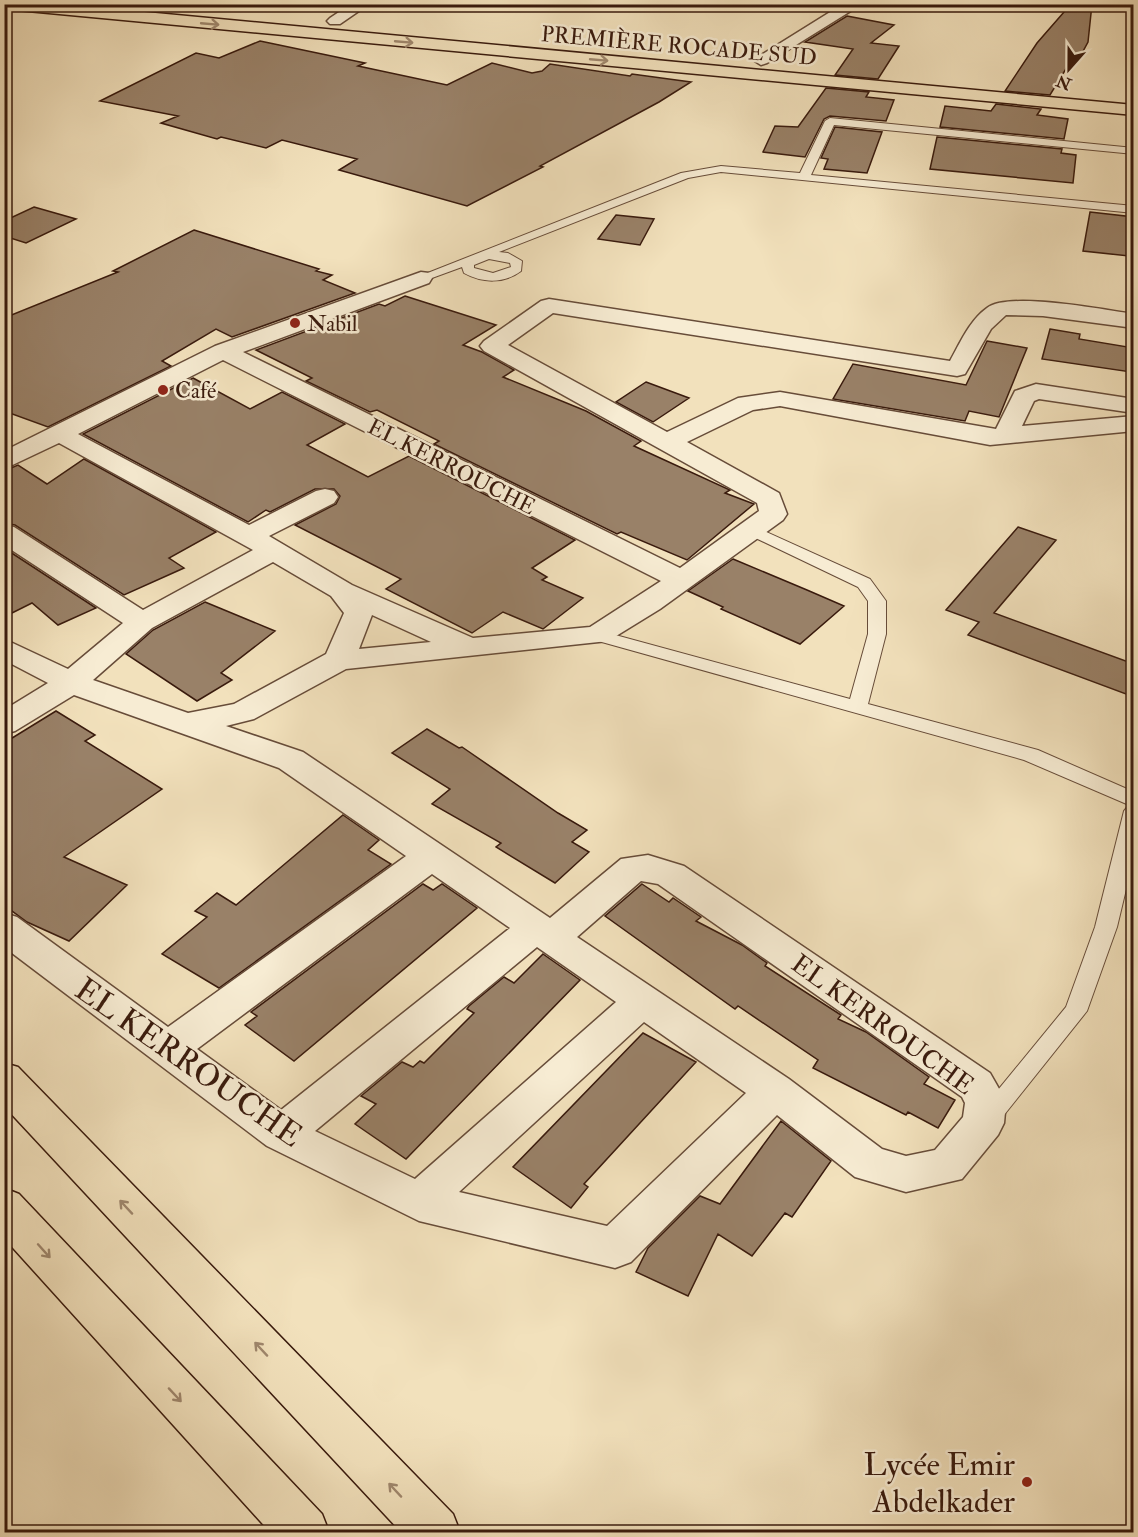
<svg xmlns="http://www.w3.org/2000/svg" width="1138" height="1537" font-family="'IM FELL Double Pica',serif">
<rect width="100%" height="100%" fill="#f2e1bc"/>
<filter id="stains"><feTurbulence type="fractalNoise" baseFrequency=".00333" numOctaves="4"/><feColorMatrix values="0 0 0 0 .2 0 0 0 0 .09 0 0 0 0 .02 0 0 0 .5 -.17"/></filter>
<radialGradient id="worn" r=".72"><stop offset=".6" stop-color="#630" stop-opacity="0"/><stop offset="1" stop-color="#630" stop-opacity=".3"/></radialGradient>
<path fill="#998168" stroke="#391a0d" stroke-width="1.5" d="M 1071,4 L 1092,4 L 1088,42 L 1081,55 L 1075,54 L 1050,95 L 1005,91 L 1037,43 Z
M 847,16 L 894,25 L 871,43 L 899,46 L 878,79 L 835,75 L 853,49 L 805,42 Z
M 260,41 L 365,63 L 358,66 L 447,85 L 492,63 L 532,73 L 542,71 L 550,64 L 630,76 L 632,74 L 691,82 L 659,102 L 540,166 L 543,167 L 467,206 L 339,170 L 357,159 L 282,140 L 266,148 L 221,137 L 217,139 L 161,123 L 178,116 L 100,101 L 196,53 L 219,58 Z
M 826,88 L 869,92 L 866,97 L 894,100 L 886,121 L 830,116 L 824,119 L 805,157 L 763,152 L 775,126 L 798,127 Z
M 996,104 L 1041,109 L 1037,115 L 1068,119 L 1064,139 L 940,127 L 945,106 L 991,111 Z
M 835,127 L 882,132 L 867,173 L 824,169 L 828,159 L 821,158 Z
M 937,137 L 1062,149 L 1061,153 L 1076,155 L 1073,183 L 930,169 Z
M 34,207 L 76,219 L 26,243 L 4,236 L 4,221 Z
M 1090,212 L 1134,217 L 1134,252 L 1130,252 L 1129,256 L 1083,251 Z
M 616,215 L 654,219 L 640,245 L 598,239 Z
M 194,230 L 319,269 L 316,271 L 332,275 L 323,280 L 355,293 L 232,337 L 216,329 L 162,361 L 171,366 L 48,427 L 4,411 L 4,318 L 118,272 L 113,271 Z
M 405,296 L 496,325 L 463,345 L 482,352 L 514,370 L 503,377 L 586,411 L 641,441 L 634,446 L 730,490 L 725,493 L 754,504 L 687,560 L 621,532 L 617,534 L 434,444 L 439,441 L 377,410 L 370,412 L 306,381 L 312,378 L 256,350 L 379,304 L 385,306 Z
M 1050,329 L 1080,334 L 1079,339 L 1134,348 L 1131,372 L 1042,359 Z
M 987,341 L 1027,348 L 999,417 L 969,411 L 965,421 L 833,399 L 853,364 L 966,385 Z
M 193,378 L 250,409 L 282,392 L 345,424 L 307,445 L 368,477 L 409,456 L 575,540 L 532,568 L 547,577 L 542,580 L 583,598 L 543,629 L 503,612 L 472,633 L 386,589 L 401,579 L 295,525 L 336,504 L 340,496 L 334,489 L 315,489 L 270,512 L 266,510 L 248,522 L 83,434 Z
M 646,382 L 689,398 L 653,422 L 616,402 Z
M 84,459 L 216,532 L 169,558 L 184,568 L 124,595 L 15,525 L 4,523 L 4,471 L 18,465 L 47,484 Z
M 1018,527 L 1056,540 L 994,613 L 1134,664 L 1134,697 L 968,635 L 979,622 L 946,610 Z
M 4,548 L 96,608 L 58,625 L 32,603 L 4,617 Z
M 733,559 L 807,590 L 844,606 L 800,644 L 721,609 L 723,607 L 688,591 Z
M 205,602 L 275,631 L 221,673 L 232,680 L 197,701 L 126,654 L 153,630 Z
M 56,711 L 95,735 L 85,741 L 162,789 L 64,857 L 127,885 L 69,941 L 27,922 L 4,905 L 4,743 Z
M 427,729 L 459,748 L 462,747 L 558,813 L 587,830 L 572,842 L 589,852 L 555,883 L 496,847 L 501,843 L 432,804 L 450,789 L 392,753 Z
M 343,815 L 379,840 L 368,850 L 391,864 L 219,988 L 162,954 L 207,917 L 195,911 L 217,893 L 236,905 Z
M 423,884 L 433,890 L 442,884 L 477,908 L 294,1061 L 245,1025 L 257,1016 L 251,1012 Z
M 642,884 L 669,902 L 673,898 L 701,917 L 696,921 L 742,945 L 767,963 L 765,966 L 841,1015 L 838,1019 L 866,1032 L 929,1077 L 924,1084 L 955,1100 L 938,1128 L 908,1112 L 906,1115 L 813,1068 L 818,1060 L 738,1006 L 735,1009 L 605,916 Z
M 543,954 L 580,980 L 406,1159 L 355,1124 L 376,1104 L 361,1096 L 402,1062 L 413,1067 L 420,1061 L 424,1063 L 474,1013 L 467,1009 L 469,1006 L 504,977 L 514,983 Z
M 643,1033 L 696,1062 L 584,1184 L 588,1187 L 571,1208 L 513,1167 Z
M 781,1121 L 831,1161 L 792,1217 L 785,1213 L 752,1256 L 718,1234 L 688,1296 L 636,1272 L 648,1248 L 700,1196 L 720,1204 Z"/>
<g fill="none" stroke-linecap="round" stroke-linejoin="round">
<g stroke="#674c39" stroke-width="2">
<path id="lane" d="M 830,118 L 1134,148 L 1134,154 L 834,125 L 811,175 L 1134,206 L 1134,213 L 721,172 L 688,178 L 499,252 L 508,253 L 522,261 L 521,271 C 504,284 482,283 464,273 L 462,267 L 421,282 L 415,278 L 681,173 L 721,166 L 800,173 L 825,121 ZM 489,259 L 510,263 L 511,267 L 493,273 L 474,268 L 474,265 Z
M 751,525 L 870,579 L 886,601 L 886,634 L 868,704 L 1038,750 L 1134,792 L 1134,856 L 1117,927 L 1087,1011 L 996,1125 L 987,1128 L 978,1125 L 975,1118 L 1066,1007 L 1095,927 L 1124,811 L 1129,805 L 1024,760 L 591,639 L 588,635 L 597,630 L 850,699 L 868,634 L 868,601 L 858,587 L 745,533 L 743,530 Z"/>
</g>
<g stroke="#674c39" stroke-width="3">
<path id="street" d="M 351,4 L 369,4 L 340,24 L 330,24 L 327,21 L 330,18 Z
M 843,4 L 862,4 L 767,63 L 761,65 L 753,60 Z
M 421,272 L 429,273 L 432,278 L 429,283 L 243,352 L 680,568 L 759,511 L 757,503 L 484,351 L 480,346 L 484,341 L 541,301 L 549,299 L 950,361 C 960,343 970,320 987,308 C 1009,291 1104,310 1134,314 L 1134,328 L 1043,316 L 1006,315 L 991,329 L 965,374 L 957,376 L 553,313 L 508,345 L 667,432 L 738,398 L 780,392 L 996,429 L 1015,391 L 1036,384 L 1134,399 L 1134,413 L 1039,399 L 1034,401 L 1022,426 L 1134,416 L 1134,431 L 990,445 L 780,406 L 753,410 L 687,442 L 779,493 L 787,514 L 783,520 L 660,609 L 608,641 L 346,669 L 254,719 L 226,726 L 303,752 L 550,918 L 621,859 L 648,855 L 684,866 L 990,1073 L 1006,1101 L 1004,1123 L 998,1135 L 962,1179 L 906,1192 L 855,1177 L 777,1115 L 631,1262 L 615,1268 L 419,1221 L 267,1146 L 4,947 L 4,913 L 17,917 L 168,1027 L 406,856 L 279,768 L 74,695 L 15,731 L 4,734 L 4,710 L 48,683 L 4,660 L 4,639 L 68,669 L 123,623 L 4,545 L 4,525 L 14,527 L 143,610 L 253,550 L 59,443 L 4,469 L 4,451 L 215,346 ZM 223,360 L 661,581 L 590,627 L 473,638 L 352,585 L 269,536 L 334,503 L 338,497 L 334,491 L 325,489 L 316,491 L 249,525 L 78,434 ZM 273,562 L 331,596 L 344,613 L 326,654 L 234,704 L 188,713 L 93,680 L 152,628 ZM 372,615 L 431,642 L 359,649 ZM 432,874 L 510,928 L 281,1110 L 197,1049 ZM 641,881 L 658,884 L 962,1097 L 965,1103 L 963,1117 L 935,1150 L 906,1156 L 882,1149 L 789,1079 L 577,937 ZM 537,947 L 616,1002 L 415,1179 L 315,1131 ZM 644,1022 L 746,1093 L 607,1226 L 459,1192 Z"/>
</g>
<g stroke="#391a0d" stroke-width="3">
<path id="primary" d="M 4,1063 L 18,1067 L 453,1514 L 460,1532 L 401,1532 L 4,1106 Z
M 4,1188 L 19,1194 L 322,1514 L 329,1532 L 270,1532 L 4,1238 Z"/>
</g>
<g stroke="#391a0d" stroke-width="3">
<path id="highway" d="M 4,4 L 60,4 L 1134,105 L 1134,115 L 6,9 Z"/>
</g>
<use href="#lane" fill="#f7ecd3" fill-rule="evenodd"/>
<use href="#street" fill="#f7ecd3" fill-rule="evenodd"/>
<use href="#primary" fill="#f2e1bc" fill-rule="evenodd"/>
<use href="#highway" fill="#f2e1bc" fill-rule="evenodd"/>
</g>
<defs><path id="oneway-shaft" d="M-6 0H5M1.5-3L5.5 0L1.5 3" fill="none" stroke-width="1.6" stroke-linecap="round" stroke-linejoin="round" transform="scale(1.5)"/></defs>
<g stroke="#9f876d">
<use href="#oneway-shaft" transform="translate(210 24) rotate(5)"/>
<use href="#oneway-shaft" transform="translate(404 42) rotate(5)"/>
<use href="#oneway-shaft" transform="translate(599 60) rotate(5)"/>
<use href="#oneway-shaft" transform="translate(126 1207) rotate(-133)"/>
<use href="#oneway-shaft" transform="translate(44 1251) rotate(48)"/>
<use href="#oneway-shaft" transform="translate(261 1349) rotate(-133)"/>
<use href="#oneway-shaft" transform="translate(175 1395) rotate(47)"/>
<use href="#oneway-shaft" transform="translate(395 1490) rotate(-133)"/>
</g>
<g fill="#8f2418" stroke="#f7ecd3" stroke-width="2">
<circle cx="295" cy="323" r="6"/>
<circle cx="163" cy="390" r="6"/>
<circle cx="1027" cy="1482" r="6"/>
</g>
<g text-anchor="middle" stroke-width="5" stroke-linejoin="round" paint-order="stroke">
<g font-size="22" fill="#391a0d" stroke="#f7ecd3">
<text transform="translate(679 45) rotate(5)" y="8">PREMIÈRE ROCADE SUD</text>
<text transform="translate(452 466) rotate(27)" y="8">EL KERROUCHE</text>
</g>
<g font-size="22" fill="#391a0d" stroke="#f7ecd3" text-anchor="start">
<text x="307" y="331">Nabil</text>
<text x="175" y="398">Café</text>
</g>
<g font-size="26" fill="#391a0d" stroke="#f7ecd3">
<text transform="translate(883 1024) rotate(36)" y="9">EL KERROUCHE</text>
</g>
<g font-size="32" fill="#391a0d" stroke="#f7ecd3">
<text transform="translate(189 1062) rotate(35)" y="11">EL KERROUCHE</text>
</g>
<g font-size="32" fill="#391a0d" stroke="#f7ecd3" text-anchor="end">
<text x="1015" y="1475">Lycée Emir<tspan x="1015" dy="37">Abdelkader</tspan></text>
</g>
</g>
<rect width="1138" height="1537" fill="none" stroke="#f2e1bc" stroke-width="24"/>
<rect x="6" y="6" width="1126" height="1525" fill="none" stroke="#391a0d" stroke-width="3"/>
<rect x="12" y="12" width="1114" height="1513" fill="none" stroke="#391a0d" stroke-width="1.5"/>
<g transform="translate(1069 69) rotate(201)" stroke="#f7ecd3" stroke-width="4.5" paint-order="stroke">
<path d="M0-4.5L10 22L0 15L-10 22Z" fill="#391a0d"/>
<text y="-9" font-size="16" font-weight="bold" text-anchor="middle" fill="#391a0d">N</text>
</g>
<rect width="100%" height="100%" filter="url(#stains)"/>
<rect width="100%" height="100%" fill="url(#worn)"/>
</svg>
